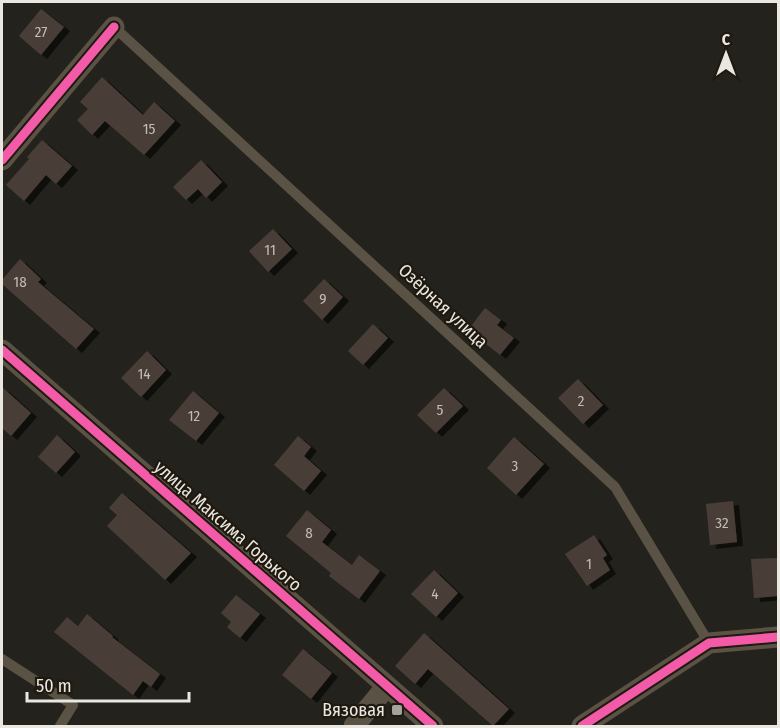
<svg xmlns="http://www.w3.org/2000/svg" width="780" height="728" font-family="'Fira Sans Condensed',sans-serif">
<defs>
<filter id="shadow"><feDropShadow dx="6" dy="4" stdDeviation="0" flood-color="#0009"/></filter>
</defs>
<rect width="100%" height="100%" fill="#24221c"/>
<path fill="#4a3e38" filter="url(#shadow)" d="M 41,9 L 64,27 L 41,55 L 19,36 Z
M 102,77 L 143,115 L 154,102 L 175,121 L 144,155 L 105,121 L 92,135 L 77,120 L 88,109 L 80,102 Z
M 42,140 L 72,166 L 56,184 L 46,175 L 24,201 L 6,185 L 29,159 L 27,157 Z
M 201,160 L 222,182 L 206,198 L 198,189 L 186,200 L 173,187 Z
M 273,229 L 292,249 L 268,272 L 249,251 Z
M 20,259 L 41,279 L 38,282 L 94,329 L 76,349 L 2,284 L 2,280 Z
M 324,279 L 343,297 L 322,320 L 303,301 Z
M 485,308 L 501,320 L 497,325 L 514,338 L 500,355 L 468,330 Z
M 373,324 L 388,338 L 363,365 L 348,351 Z
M 147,351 L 166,370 L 141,397 L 121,378 Z
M 578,379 L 603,405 L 583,424 L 558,398 Z
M 2,387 L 31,413 L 11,436 L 2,428 Z
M 444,388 L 463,406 L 436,433 L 417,415 Z
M 193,391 L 219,413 L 196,441 L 169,420 Z
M 57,435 L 75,452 L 56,473 L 38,457 Z
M 298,436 L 311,447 L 304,456 L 321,471 L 304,491 L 274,465 Z
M 514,437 L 544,464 L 516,495 L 487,468 Z
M 122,493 L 191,553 L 165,580 L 107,526 L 117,515 L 109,508 Z
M 733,501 L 737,542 L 710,545 L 706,504 Z
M 307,510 L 331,530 L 322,542 L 352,565 L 359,555 L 380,571 L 359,599 L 329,576 L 331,573 L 286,536 Z
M 594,535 L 607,555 L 603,558 L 610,570 L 587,586 L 565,554 Z
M 778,558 L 778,596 L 754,598 L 751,559 Z
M 434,570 L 458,593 L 436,617 L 411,594 Z
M 236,595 L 260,614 L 240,638 L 227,627 L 231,622 L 221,613 Z
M 87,614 L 113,636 L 112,637 L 160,674 L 151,687 L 143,681 L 133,695 L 54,632 L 67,617 L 78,626 Z
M 424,633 L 509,709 L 493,726 L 428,669 L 415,684 L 395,666 Z
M 303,649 L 332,673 L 311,699 L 282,675 Z"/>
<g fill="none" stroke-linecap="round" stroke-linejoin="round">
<path stroke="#5a5345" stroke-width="10" d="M 114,27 L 615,487 L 709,643
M 2,659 L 73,705 L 60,726"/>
<path stroke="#5a5345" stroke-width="21" d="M 2,160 L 114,27
M 2,350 L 433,726
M 354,726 L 386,687
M 582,726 L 709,643 L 778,637"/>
<g stroke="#1f1910" stroke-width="13">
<path id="cycleway" d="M 2,160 L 114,27
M 2,350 L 433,726
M 582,726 L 709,643 L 778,637"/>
</g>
<use href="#cycleway" stroke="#f35aa7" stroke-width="9"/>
</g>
<rect fill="#a5a29b" stroke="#1f1910" stroke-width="2" x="391" y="704" width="12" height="12" rx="3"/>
<g text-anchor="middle" stroke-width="4.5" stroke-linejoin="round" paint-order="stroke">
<g font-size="15" fill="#c2bdb6">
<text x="41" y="37">27</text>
<text x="149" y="134">15</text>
<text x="270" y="255">11</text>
<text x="20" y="287">18</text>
<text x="323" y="304">9</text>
<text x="144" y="379">14</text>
<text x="581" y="406">2</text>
<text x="440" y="415">5</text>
<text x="194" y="421">12</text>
<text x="515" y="471">3</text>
<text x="722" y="528">32</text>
<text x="309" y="538">8</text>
<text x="589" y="569">1</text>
<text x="435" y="599">4</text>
</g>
<g font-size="18" fill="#eae7e0" stroke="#1f1910">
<text transform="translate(443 306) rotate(43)" y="6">Озёрная улица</text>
<text transform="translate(228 526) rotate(41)" y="6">улица Максима Горького</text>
</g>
<g font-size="18" fill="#eae7e0" stroke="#1f1910" text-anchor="end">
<text x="385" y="716">Вязовая</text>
</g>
</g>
<rect width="780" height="728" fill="none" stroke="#eae7e0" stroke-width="6"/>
<g transform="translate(726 54)" stroke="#1f1910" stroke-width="4.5" paint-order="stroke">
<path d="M0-4.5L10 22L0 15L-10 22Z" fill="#eae7e0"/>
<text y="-9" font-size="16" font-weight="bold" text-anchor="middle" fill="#eae7e0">С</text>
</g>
<path d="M27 692v9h162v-9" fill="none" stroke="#eae7e0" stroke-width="3"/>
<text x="36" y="692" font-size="18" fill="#eae7e0" stroke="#1f1910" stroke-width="4.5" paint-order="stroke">50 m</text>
</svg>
